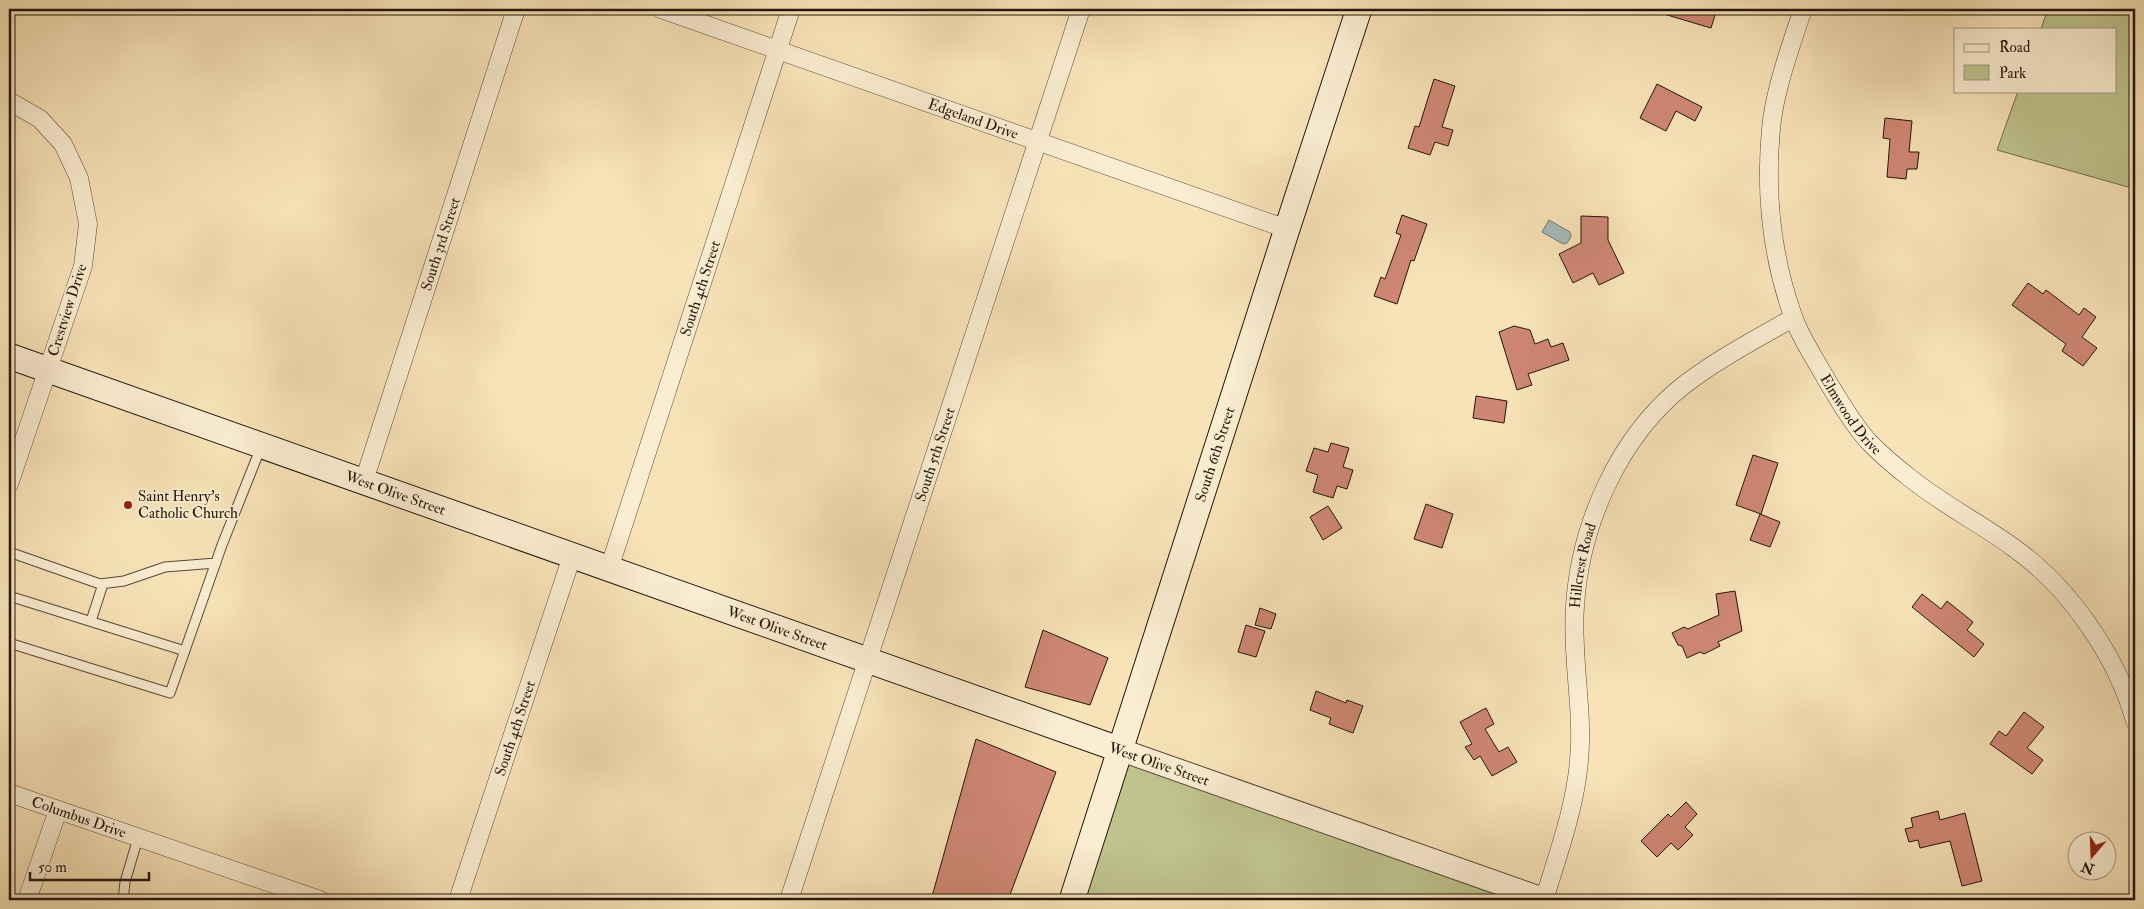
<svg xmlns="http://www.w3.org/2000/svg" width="2144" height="909" font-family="'IM FELL Double Pica',serif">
<rect width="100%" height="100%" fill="#f8e3b8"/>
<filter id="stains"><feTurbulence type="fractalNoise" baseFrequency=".004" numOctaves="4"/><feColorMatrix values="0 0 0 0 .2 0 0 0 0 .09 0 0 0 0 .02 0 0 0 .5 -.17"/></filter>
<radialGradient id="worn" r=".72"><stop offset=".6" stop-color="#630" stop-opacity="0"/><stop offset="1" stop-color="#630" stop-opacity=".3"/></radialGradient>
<path fill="#bfc38d" stroke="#716c4c" d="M 2048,9 L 2135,9 L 2135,189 L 1997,150 L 2018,91 L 2115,91 L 2115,29 L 2041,29 Z
M 1121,750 L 1546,900 L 1075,900 Z"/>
<path fill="#a4bbbb" stroke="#707975" d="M 1549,220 L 1570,232 L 1571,237 L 1567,243 L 1563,244 L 1542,232 Z"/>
<path fill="#cf8775" stroke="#23160c" d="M 1657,9 L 1717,9 L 1711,28 L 1657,12 Z
M 1434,79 L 1455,86 L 1442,127 L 1453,130 L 1448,146 L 1435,142 L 1430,155 L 1408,148 L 1415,126 L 1419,127 Z
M 1657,84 L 1702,107 L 1695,121 L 1676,111 L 1666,131 L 1640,118 Z
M 1885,118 L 1912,121 L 1909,152 L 1919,152 L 1917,169 L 1907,169 L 1906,179 L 1887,177 L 1890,139 L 1883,138 Z
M 1402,215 L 1427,224 L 1414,261 L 1411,260 L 1397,304 L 1374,296 L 1381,277 L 1385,279 L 1401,235 L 1396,233 Z
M 1581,216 L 1608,217 L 1608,240 L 1624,273 L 1599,285 L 1593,273 L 1573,283 L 1559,254 L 1581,243 Z
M 2028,283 L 2043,294 L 2046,290 L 2079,315 L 2084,308 L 2096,317 L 2082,337 L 2097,348 L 2083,366 L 2062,351 L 2066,344 L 2012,305 Z
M 1514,326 L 1530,330 L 1535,344 L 1548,339 L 1551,347 L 1563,343 L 1569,360 L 1528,374 L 1532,385 L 1517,390 L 1499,332 Z
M 1476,396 L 1507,401 L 1504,423 L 1473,418 Z
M 1331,443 L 1349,448 L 1343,467 L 1353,470 L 1347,489 L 1337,486 L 1333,498 L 1313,492 L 1318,475 L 1306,471 L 1314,448 L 1328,452 Z
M 1753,455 L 1778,463 L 1761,514 L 1736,505 Z
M 1426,504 L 1453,514 L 1442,548 L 1414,539 Z
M 1328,506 L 1342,528 L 1323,540 L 1310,517 Z
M 1760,514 L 1780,522 L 1770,547 L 1750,540 Z
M 1735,591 L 1742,631 L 1718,642 L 1720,646 L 1704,654 L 1700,652 L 1687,658 L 1682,646 L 1678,645 L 1672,633 L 1684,627 L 1688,629 L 1719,615 L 1716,594 Z
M 1922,594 L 1941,609 L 1947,601 L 1973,622 L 1967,630 L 1984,644 L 1974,657 L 1912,607 Z
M 1260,608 L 1276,614 L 1271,629 L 1255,625 Z
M 1246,625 L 1265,631 L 1256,657 L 1238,652 Z
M 1043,630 L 1108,658 L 1090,705 L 1025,687 Z
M 1316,691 L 1346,703 L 1347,700 L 1363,706 L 1353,733 L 1329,724 L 1331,718 L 1310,710 Z
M 1486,708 L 1494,724 L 1485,729 L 1499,752 L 1508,747 L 1517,762 L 1492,776 L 1480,756 L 1474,760 L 1465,747 L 1472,744 L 1460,722 Z
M 2024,712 L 2044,727 L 2027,748 L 2043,760 L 2032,774 L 1990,744 L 1999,731 L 2006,736 Z
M 976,739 L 1056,772 L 1008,900 L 931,900 Z
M 1686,802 L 1697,814 L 1685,827 L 1693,835 L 1678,850 L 1671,843 L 1657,857 L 1641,841 L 1668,814 L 1671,817 Z
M 1938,811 L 1940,820 L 1965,813 L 1982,881 L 1962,886 L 1950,841 L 1920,848 L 1918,840 L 1909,842 L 1905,829 L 1913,827 L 1911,818 Z"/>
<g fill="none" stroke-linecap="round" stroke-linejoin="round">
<g stroke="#584937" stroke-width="11">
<path id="service" d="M 9,552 L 100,584 L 124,581 L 165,567 L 216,563
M 9,596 L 185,651
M 91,621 L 103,584
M 9,643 L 170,693 L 222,545 L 261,447
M 123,900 L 125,882 L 138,838"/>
</g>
<g stroke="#584937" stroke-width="19">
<g id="minor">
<path id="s1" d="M 661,9 L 1287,229"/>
<path id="s2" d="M 1803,9 C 1791,45 1774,92 1771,129 C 1765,192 1772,257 1793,316 C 1800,337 1814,357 1825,377 C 1837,397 1855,428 1871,444 C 1883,456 1897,468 1910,478 C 1942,504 1980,523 2014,548 C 2069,587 2117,656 2135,721"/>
<path d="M 9,101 L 40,119 L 63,144 L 79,178 L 88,224 L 83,266 L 9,484"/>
<path id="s3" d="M 364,481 L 516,9"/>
<path id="s4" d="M 609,569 L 791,9"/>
<path id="s5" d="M 9,793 L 320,900"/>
<path d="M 27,900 L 58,810"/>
<path id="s6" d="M 458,900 L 572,556"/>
<path id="s7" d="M 789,900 L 1081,9"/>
<path id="s8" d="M 1544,900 C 1558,854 1575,808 1579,761 C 1584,710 1571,657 1575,606 C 1580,525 1619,436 1684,385 C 1718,359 1756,339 1793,318"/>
</g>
</g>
<g stroke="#584937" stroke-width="24">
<path id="tertiary" d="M 1121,750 L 1546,900"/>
</g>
<g stroke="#23160c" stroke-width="27">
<g id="secondary">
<path id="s9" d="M 9,356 L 1121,750"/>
<path id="s10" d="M 1072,900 L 1287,229 L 1359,9"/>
</g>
</g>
<use href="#service" stroke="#faedd1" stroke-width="9"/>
<use href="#minor" stroke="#faedd1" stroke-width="18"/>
<use href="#tertiary" stroke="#faedd1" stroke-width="22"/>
<use href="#secondary" stroke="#faedd1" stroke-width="25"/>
</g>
<circle fill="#8f2418" stroke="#faedd1" stroke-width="2" cx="128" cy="505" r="5"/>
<g text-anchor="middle" stroke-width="4" stroke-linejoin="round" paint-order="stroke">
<g font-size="15" fill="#23160c" stroke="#faedd1">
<text dy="5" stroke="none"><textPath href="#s1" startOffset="331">Edgeland Drive</textPath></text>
<text dy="5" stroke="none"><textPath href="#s3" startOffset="249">South 3rd Street</textPath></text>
<text dy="5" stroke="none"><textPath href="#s4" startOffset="295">South 4th Street</textPath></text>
<text transform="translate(67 310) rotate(-72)" y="5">Crestview Drive</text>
<text dy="5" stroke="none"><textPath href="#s2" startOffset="429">Elmwood Drive</textPath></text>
<text dy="5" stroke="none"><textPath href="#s7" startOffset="469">South 5th Street</textPath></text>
<text dy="5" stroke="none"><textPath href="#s10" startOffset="468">South 6th Street</textPath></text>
<text dy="5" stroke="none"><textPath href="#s9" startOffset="410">West Olive Street</textPath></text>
<text dy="5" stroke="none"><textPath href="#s8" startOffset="340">Hillcrest Road</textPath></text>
<text dy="5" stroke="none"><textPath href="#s9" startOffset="815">West Olive Street</textPath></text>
<text dy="5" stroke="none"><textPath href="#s6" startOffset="181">South 4th Street</textPath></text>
<text transform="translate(1159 764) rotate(19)" y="5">West Olive Street</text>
<text dy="5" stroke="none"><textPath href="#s5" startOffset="74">Columbus Drive</textPath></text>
</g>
<g font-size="15" fill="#23160c" stroke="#faedd1" text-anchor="start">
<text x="138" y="501">Saint Henry's<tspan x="138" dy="17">Catholic Church</tspan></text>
</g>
</g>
<rect width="2144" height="909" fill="none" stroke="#f8e3b8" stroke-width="30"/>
<rect x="10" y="10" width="2124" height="889" fill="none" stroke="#23160c" stroke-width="2.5"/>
<rect x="15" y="15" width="2114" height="879" fill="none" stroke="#23160c"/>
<rect x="1954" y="28" width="162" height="65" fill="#faedd1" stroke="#a49782"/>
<rect x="1964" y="44" width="25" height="8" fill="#faedd1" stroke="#a49782"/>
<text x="1999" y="52" font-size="15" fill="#23160c">Road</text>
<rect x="1964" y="65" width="25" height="15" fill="#bfc38d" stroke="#a49782"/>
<text x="1999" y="78" font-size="15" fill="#23160c">Park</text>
<g transform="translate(2092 856) rotate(199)"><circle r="24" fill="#faedd1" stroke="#a49782"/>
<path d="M0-4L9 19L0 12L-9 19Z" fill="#8f2418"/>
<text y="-8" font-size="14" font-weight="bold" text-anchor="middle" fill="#23160c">N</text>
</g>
<path d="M30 872v8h119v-8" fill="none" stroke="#23160c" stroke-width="2.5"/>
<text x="38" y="872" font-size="15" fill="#23160c" stroke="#faedd1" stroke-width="4" paint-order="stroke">50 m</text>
<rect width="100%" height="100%" filter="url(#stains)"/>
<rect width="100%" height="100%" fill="url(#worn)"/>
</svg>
